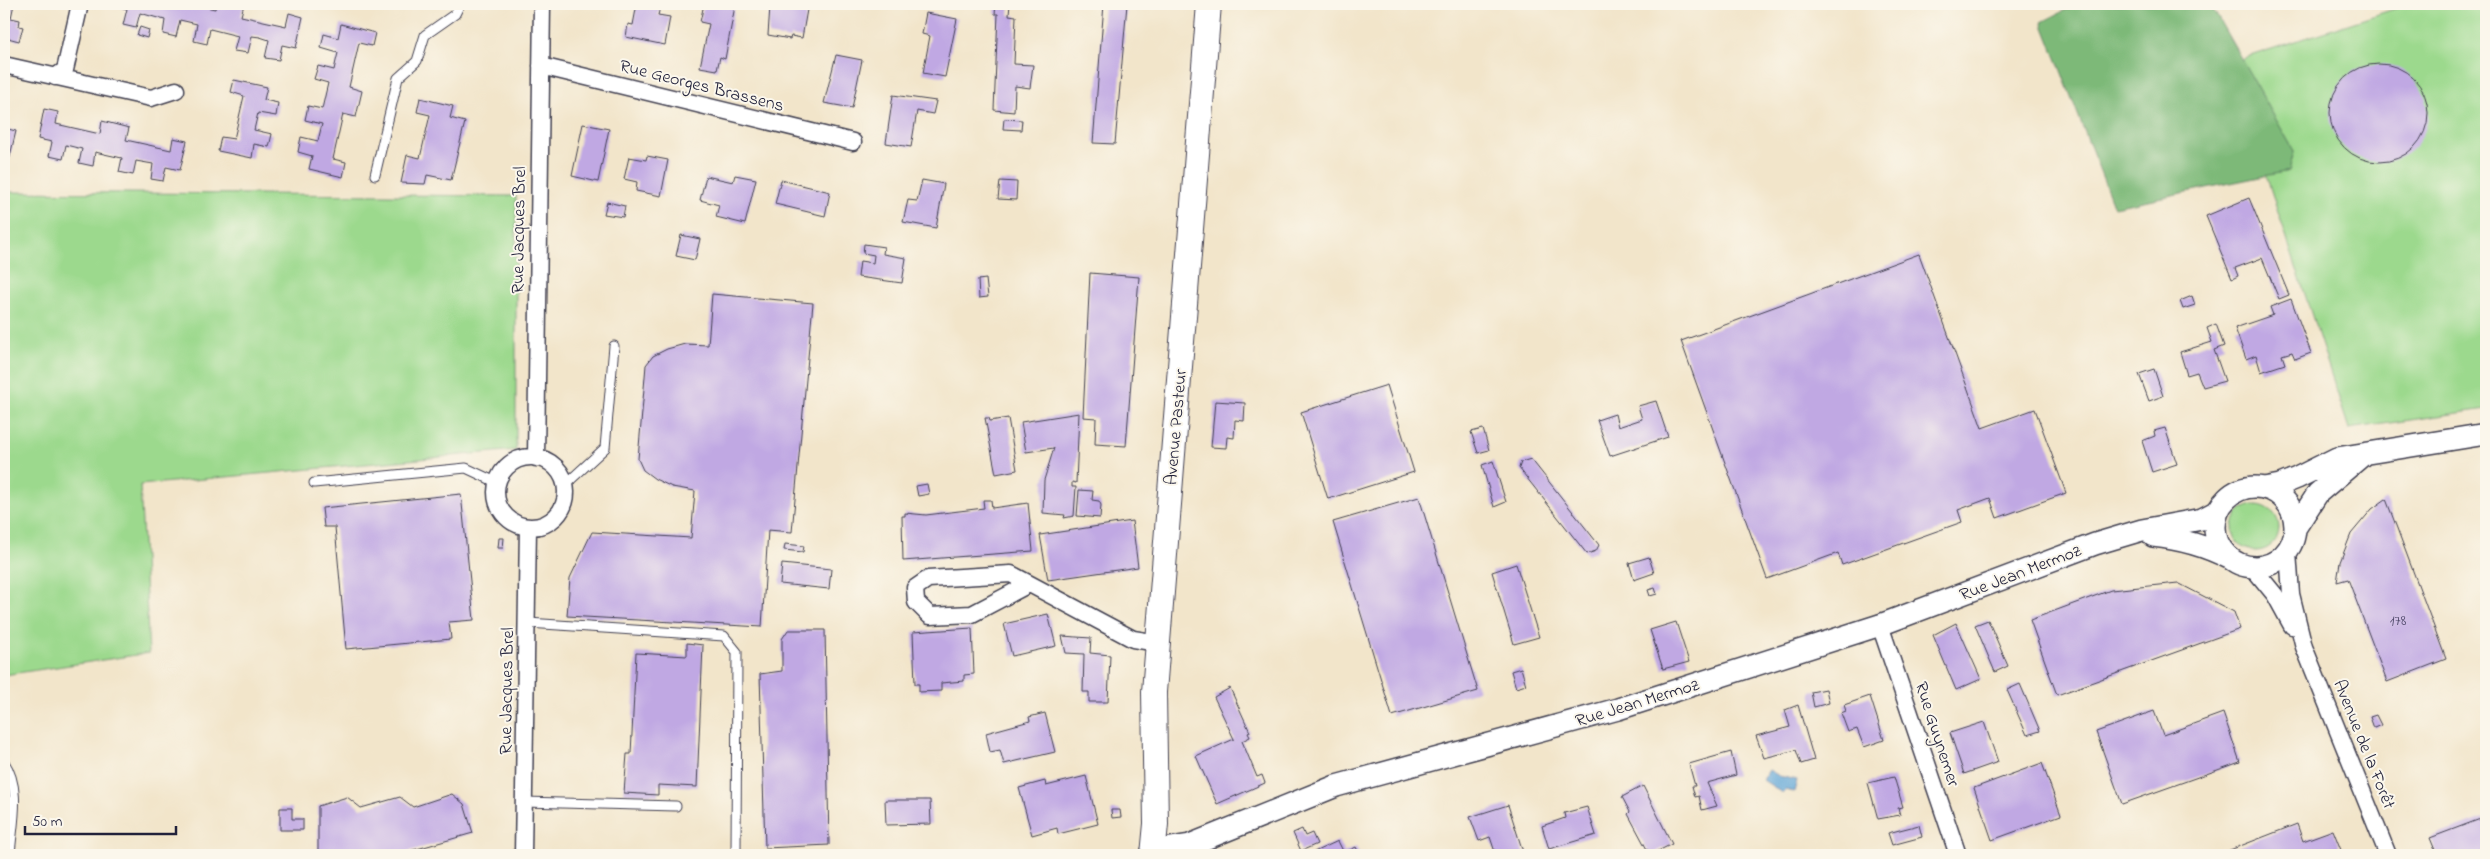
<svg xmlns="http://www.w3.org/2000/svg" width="2490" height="859" font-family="'Indie Flower',sans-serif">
<rect width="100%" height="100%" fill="#fbf7ec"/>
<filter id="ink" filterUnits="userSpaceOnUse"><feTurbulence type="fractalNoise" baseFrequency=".02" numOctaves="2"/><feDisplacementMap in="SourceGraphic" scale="10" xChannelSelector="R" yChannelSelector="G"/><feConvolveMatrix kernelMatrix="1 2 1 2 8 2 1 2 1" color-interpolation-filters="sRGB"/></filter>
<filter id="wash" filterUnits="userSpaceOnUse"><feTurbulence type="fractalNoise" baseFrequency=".0096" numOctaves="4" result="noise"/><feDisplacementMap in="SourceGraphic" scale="20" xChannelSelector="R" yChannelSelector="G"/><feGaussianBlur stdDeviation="1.12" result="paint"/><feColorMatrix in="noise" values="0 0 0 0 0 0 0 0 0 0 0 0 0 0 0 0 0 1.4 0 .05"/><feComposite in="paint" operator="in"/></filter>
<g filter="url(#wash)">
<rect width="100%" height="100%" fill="#f2e5ca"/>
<path fill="#9cd98d" stroke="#5f7e64" d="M 2409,4 L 2486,4 L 2486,409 L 2349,429 L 2266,175 L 2289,171 L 2294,151 L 2241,59 Z
M 4,192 L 516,196 L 516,450 L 140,485 L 149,653 L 4,675 Z
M2233 528a23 23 0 1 1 46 0a23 23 0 1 1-46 0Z"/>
<path fill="#7db978" stroke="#506e5a" d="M 2077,4 L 2210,4 L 2294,151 L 2289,171 L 2114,207 L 2042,22 Z"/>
<path fill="#61a6d7" stroke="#426489" d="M 1769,770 L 1779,776 L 1797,780 L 1794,792 L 1785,790 L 1783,793 L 1763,780 Z"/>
<g id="blocks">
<path fill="#c0a8e3" d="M 4,4 L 14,4 L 11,18 L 20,20 L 19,26 L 23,27 L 19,41 L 4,37 Z
M 118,4 L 192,4 L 215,9 L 216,4 L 244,4 L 241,16 L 286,26 L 289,13 L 303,17 L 296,48 L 282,45 L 279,60 L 265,58 L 269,40 L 260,37 L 252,36 L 248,53 L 234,51 L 238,36 L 210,29 L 207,44 L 194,41 L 197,24 L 180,20 L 176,37 L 163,34 L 165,20 L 140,13 L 136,28 L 123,25 L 127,9 L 117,6 Z
M 637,4 L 661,4 L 658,15 L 670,17 L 665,45 L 626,37 L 628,24 L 633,25 Z
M 704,4 L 735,6 L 725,59 L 720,57 L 717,70 L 700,67 L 709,24 L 700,22 Z
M 781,4 L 808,4 L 802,38 L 791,36 L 790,39 L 768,35 L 770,6 L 780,8 Z
M 996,4 L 1010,4 L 1009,15 L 1016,16 L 1014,64 L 1033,65 L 1030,88 L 1015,86 L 1014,112 L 994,110 L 998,14 L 995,14 Z
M 1104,4 L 1127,4 L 1115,144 L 1093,143 Z
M 926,13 L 957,19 L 945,77 L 923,73 L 930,36 L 922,34 Z
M 341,24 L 375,33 L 372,46 L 359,43 L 349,87 L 362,91 L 356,117 L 343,114 L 333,159 L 346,162 L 343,177 L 309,169 L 312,156 L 298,152 L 301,137 L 318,141 L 322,124 L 305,120 L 308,106 L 322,109 L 328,83 L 314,79 L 318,66 L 334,70 L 336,61 L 338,53 L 321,48 L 324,34 L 338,38 Z
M 140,27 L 149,30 L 147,38 L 137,35 Z
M 836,55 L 862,60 L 852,108 L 824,103 Z
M2330 113a49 49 0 1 1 98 0a49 49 0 1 1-98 0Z
M 234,80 L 267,87 L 264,100 L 278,103 L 276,116 L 258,113 L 254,130 L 272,134 L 269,147 L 254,144 L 252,158 L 218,151 L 221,137 L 234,139 L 244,96 L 231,92 Z
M 893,95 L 936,101 L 933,114 L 917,111 L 911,147 L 886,143 Z
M 420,98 L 453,106 L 450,118 L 465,122 L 451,180 L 427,175 L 425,184 L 401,183 L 407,155 L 420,158 L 430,115 L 417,112 Z
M 44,109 L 58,112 L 56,124 L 100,134 L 102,121 L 129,128 L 126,140 L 171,150 L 173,138 L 187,141 L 180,170 L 166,167 L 163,181 L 151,179 L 153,164 L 136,161 L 133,175 L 119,172 L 122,158 L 95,152 L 93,166 L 79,163 L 82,149 L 66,145 L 63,159 L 49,156 L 52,142 L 38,139 Z
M 1004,119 L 1022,120 L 1021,130 L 1003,129 Z
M 583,124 L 609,129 L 598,182 L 572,176 Z
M 4,128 L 16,131 L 6,173 L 4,172 Z
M 647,156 L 668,160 L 661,196 L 636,191 L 637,182 L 624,179 L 629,157 L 646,160 Z
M 735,175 L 756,179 L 745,224 L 716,217 L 719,205 L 700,200 L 706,176 L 733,182 Z
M 781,180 L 830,192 L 825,216 L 775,204 Z
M 922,180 L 944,184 L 936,228 L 903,222 L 908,200 L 917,201 Z
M 1000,181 L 1017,182 L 1016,200 L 998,199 Z
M 2249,198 L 2289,295 L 2279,299 L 2262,258 L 2235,268 L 2238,276 L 2232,279 L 2206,216 Z
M 607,202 L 625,206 L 623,217 L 604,214 Z
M 681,235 L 700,239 L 695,260 L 676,256 Z
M 864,244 L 884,247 L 883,254 L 906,258 L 902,283 L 858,277 L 860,261 L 873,263 L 874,255 L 863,253 Z
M 1919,254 L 1982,428 L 2035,409 L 2066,493 L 1997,518 L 1990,498 L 1958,510 L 1962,522 L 1842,565 L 1838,553 L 1767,579 L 1681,341 Z
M 1090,273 L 1139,277 L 1126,446 L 1095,444 L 1096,418 L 1083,417 Z
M 986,279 L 988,297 L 979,298 L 978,280 Z
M 712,294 L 813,303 L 792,532 L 768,530 L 762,627 L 567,616 L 570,578 L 592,532 L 691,538 L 695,491 L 672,487 L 655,479 L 643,470 L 638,459 L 646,365 L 653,356 L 667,349 L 685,344 L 708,345 Z
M 2192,296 L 2195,305 L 2183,309 L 2180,301 Z
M 2291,299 L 2311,353 L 2295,359 L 2292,352 L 2282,355 L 2285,364 L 2261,372 L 2256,355 L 2246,359 L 2235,328 L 2273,315 L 2270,307 Z
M 2216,324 L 2224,346 L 2214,350 L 2225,381 L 2203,387 L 2197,372 L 2187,375 L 2180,352 L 2212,342 L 2207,328 Z
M 2154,369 L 2163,396 L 2149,401 L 2139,374 Z
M 1387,385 L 1414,472 L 1328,499 L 1301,412 Z
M 1215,401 L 1245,403 L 1244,421 L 1235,420 L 1234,438 L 1227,437 L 1226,448 L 1211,447 Z
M 1656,401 L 1668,437 L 1610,456 L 1597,420 L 1615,414 L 1618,427 L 1642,419 L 1638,406 Z
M 1079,413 L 1076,483 L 1072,482 L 1072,487 L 1076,487 L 1074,516 L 1064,518 L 1065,515 L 1043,513 L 1044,480 L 1054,448 L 1026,452 L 1021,422 Z
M 985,418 L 989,418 L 990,421 L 1008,418 L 1017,470 L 996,474 Z
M 2165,428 L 2177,464 L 2152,472 L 2142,441 L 2155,436 L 2154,431 Z
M 1483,429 L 1489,450 L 1478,453 L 1471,432 Z
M 1531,459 L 1599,545 L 1596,551 L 1587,554 L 1519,468 L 1521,462 Z
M 1493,461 L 1506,502 L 1494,507 L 1482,465 Z
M 927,484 L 929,494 L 918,496 L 916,486 Z
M 1079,490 L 1093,491 L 1092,500 L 1099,501 L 1101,505 L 1100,518 L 1077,516 Z
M 461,494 L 474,620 L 449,622 L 451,639 L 346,649 L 335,527 L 324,527 L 322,508 Z
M 1419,497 L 1478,691 L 1392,716 L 1333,522 Z
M 2386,499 L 2446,659 L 2387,682 L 2348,579 L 2337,582 L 2340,562 L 2351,534 L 2372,509 Z
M 983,500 L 991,500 L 992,508 L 1028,503 L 1033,551 L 903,561 L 902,516 L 905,516 L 905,513 L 926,515 L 984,508 Z
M 1132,521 L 1138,567 L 1048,580 L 1040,535 Z
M 499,538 L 504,538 L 503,548 L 498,548 Z
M 785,544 L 804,546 L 803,552 L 784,550 Z
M 1649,557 L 1654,573 L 1634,580 L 1629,563 Z
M 782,564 L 831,569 L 829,589 L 780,584 Z
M 1516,564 L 1539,637 L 1514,644 L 1492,572 Z
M 2178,583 L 2234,612 L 2240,629 L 2057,695 L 2030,620 L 2111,590 Z
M 1655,588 L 1657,594 L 1650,596 L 1648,590 Z
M 1048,614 L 1056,646 L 1012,656 L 1004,624 Z
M 1988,620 L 2008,666 L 1995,672 L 1975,625 Z
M 1676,622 L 1689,662 L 1663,669 L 1650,630 Z
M 1956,623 L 1981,679 L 1956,690 L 1933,635 Z
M 972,628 L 974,674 L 964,675 L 964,681 L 941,683 L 941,691 L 919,692 L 919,684 L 915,684 L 913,632 Z
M 788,630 L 825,630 L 829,845 L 765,848 L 760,674 L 782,671 L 782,639 Z
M 1062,636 L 1091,638 L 1090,653 L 1110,655 L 1108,702 L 1089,702 L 1089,692 L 1083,692 L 1084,654 L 1066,653 Z
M 687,643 L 703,645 L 697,787 L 658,785 L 658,795 L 624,793 L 627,754 L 631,754 L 636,653 L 687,656 Z
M 1521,668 L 1526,685 L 1516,688 L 1511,671 Z
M 2020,684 L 2040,731 L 2027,735 L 2007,690 Z
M 1230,688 L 1250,732 L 1248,733 L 1250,737 L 1242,741 L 1257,777 L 1262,775 L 1265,783 L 1217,804 L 1196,756 L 1234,739 L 1214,697 Z
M 1826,689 L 1829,703 L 1814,707 L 1811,692 Z
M 1870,696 L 1884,740 L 1864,747 L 1857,729 L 1848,732 L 1841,713 L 1846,711 L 1844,705 Z
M 1798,705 L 1814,760 L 1801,764 L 1796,750 L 1764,758 L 1756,736 L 1790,727 L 1785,710 Z
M 2154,711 L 2163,735 L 2223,713 L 2240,762 L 2122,804 L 2096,732 Z
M 1045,713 L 1055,752 L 1004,764 L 1000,750 L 990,752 L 986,733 L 1030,721 L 1029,717 Z
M 2376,715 L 2381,725 L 2374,728 L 2370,717 Z
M 1984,722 L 1998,762 L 1964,774 L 1950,733 Z
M 1731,752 L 1736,775 L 1707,783 L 1717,806 L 1702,810 L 1699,796 L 1695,797 L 1692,786 L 1695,786 L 1689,764 Z
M 2042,763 L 2061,815 L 1992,840 L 1974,788 Z
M 1086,776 L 1098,824 L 1058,834 L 1057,828 L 1032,835 L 1019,788 L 1045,781 L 1046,786 Z
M 1894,777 L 1903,807 L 1898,808 L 1900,815 L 1878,819 L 1868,783 Z
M 1643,786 L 1672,844 L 1650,855 L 1628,814 L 1630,812 L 1622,797 Z
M 452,794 L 464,804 L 473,833 L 396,855 L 318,855 L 318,806 L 347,797 L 361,808 L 400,797 L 413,807 Z
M 885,800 L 930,800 L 931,824 L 886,825 Z
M 1508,805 L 1524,855 L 1496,855 L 1490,837 L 1479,841 L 1470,817 Z
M 1587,807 L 1596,835 L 1549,849 L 1542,826 L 1565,818 L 1564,813 Z
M 280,808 L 292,808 L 292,819 L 303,819 L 303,830 L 280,830 Z
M 1111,810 L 1120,810 L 1121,817 L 1112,818 Z
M 2483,818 L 2486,825 L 2486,855 L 2437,855 L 2430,838 Z
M 2297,824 L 2303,841 L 2333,830 L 2343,855 L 2217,855 Z
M 1919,825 L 1922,837 L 1892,845 L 1888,833 Z
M 1302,829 L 1305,836 L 1312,833 L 1317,844 L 1301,851 L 1293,833 Z
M 1338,841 L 1344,853 L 1356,847 L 1360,855 L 1316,855 L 1314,852 Z"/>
</g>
</g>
<g filter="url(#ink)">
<use href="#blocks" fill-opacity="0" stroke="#413f50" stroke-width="1"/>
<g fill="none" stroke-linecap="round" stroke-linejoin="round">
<g stroke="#413f50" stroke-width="11">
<path id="service" d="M 375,175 L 398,78 L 417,61 L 425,35 L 455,14 L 460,4
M 314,483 L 466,468 L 498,483
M 566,484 L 605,448 L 614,346
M 528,623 L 724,636 L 737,652 L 736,855
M 4,762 C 22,789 12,824 10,855
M 524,802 L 676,806"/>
</g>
<g stroke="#413f50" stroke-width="19">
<path id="minor" d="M 4,65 L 151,98 L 176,90
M 541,66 L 853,142
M 55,77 L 65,70 L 80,4
M496 492a35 35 0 1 1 70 0a35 35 0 1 1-70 0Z
M 536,458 L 542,4
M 2288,552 L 2291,594 L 2304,647 L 2388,855
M 2253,568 L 2275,595 L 2292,626
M 1029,584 L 972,614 L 930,616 L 916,602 L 915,588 L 928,579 L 1011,574 L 1133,639 L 1158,643
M 1880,625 L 1958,855
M 523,855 L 528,527"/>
</g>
<g stroke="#413f50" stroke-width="24">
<path id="tertiary" d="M2215 527a40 40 0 1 1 80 0a40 40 0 1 1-80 0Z
M 2264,488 L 2280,485 L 2297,478 L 2337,458 L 2486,434
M 2296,527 L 2318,493 L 2364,454
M 2153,536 C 2181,539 2204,545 2229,558
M 1152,851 L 1190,845 L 1336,786 L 1618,709 L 1880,625 L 2095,544 L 2142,530 L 2202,519 L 2219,510"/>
</g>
<g stroke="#413f50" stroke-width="26">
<path id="secondary" d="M 1153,855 L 1156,824 L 1154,692 L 1209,4"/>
</g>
<use href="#service" stroke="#fff" stroke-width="9"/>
<use href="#minor" stroke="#fff" stroke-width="16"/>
<use href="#tertiary" stroke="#fff" stroke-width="21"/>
<use href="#secondary" stroke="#fff" stroke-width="24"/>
</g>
</g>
<g text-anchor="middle" stroke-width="4" stroke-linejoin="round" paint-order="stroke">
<g font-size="15" fill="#4a4465">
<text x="2398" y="625">178</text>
</g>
<g font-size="18" fill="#22223b" stroke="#fbf7ec">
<text transform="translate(702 85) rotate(14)" y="6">Rue Georges Brassens</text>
<text transform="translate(518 230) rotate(-89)" y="6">Rue Jacques Brel</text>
<text transform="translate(1175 427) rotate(-85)" y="6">Avenue Pasteur</text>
<text transform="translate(2020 572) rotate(-21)" y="6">Rue Jean Mermoz</text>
<text transform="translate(506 691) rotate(-89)" y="6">Rue Jacques Brel</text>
<text transform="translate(1637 702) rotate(-17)" y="6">Rue Jean Mermoz</text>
<text transform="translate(1938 734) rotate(72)" y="6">Rue Guynemer</text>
<text transform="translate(2365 744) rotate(68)" y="6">Avenue de la Forêt</text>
</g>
</g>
<rect width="2490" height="859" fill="none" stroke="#fbf7ec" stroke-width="20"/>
<path d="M25 826v8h151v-8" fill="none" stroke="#22223b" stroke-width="2.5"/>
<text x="32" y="826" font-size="15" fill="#22223b" stroke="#fbf7ec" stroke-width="4" paint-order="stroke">50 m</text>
</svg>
